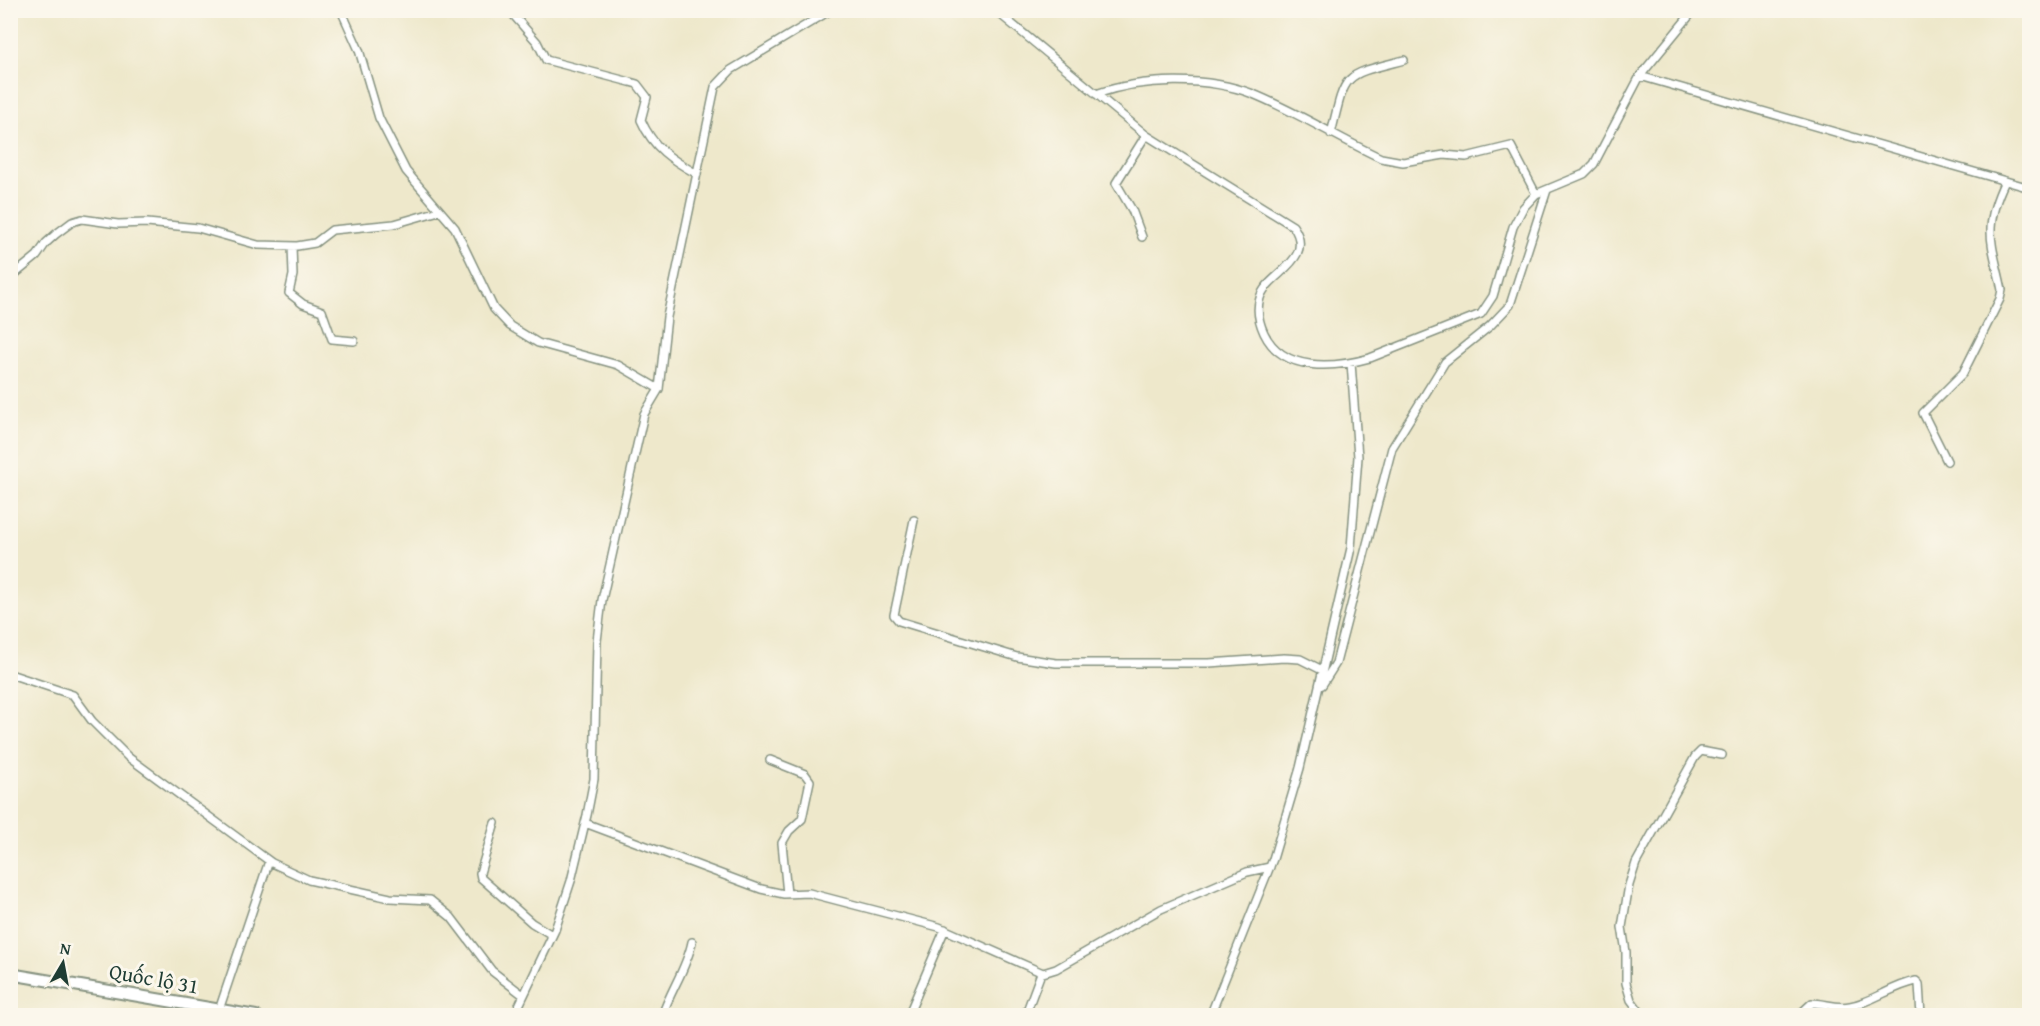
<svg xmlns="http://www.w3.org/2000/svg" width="2040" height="1026" font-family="'Gentium Book Plus',serif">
<rect width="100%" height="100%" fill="#fbf7ec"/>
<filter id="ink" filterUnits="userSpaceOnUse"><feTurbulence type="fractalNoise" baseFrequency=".0167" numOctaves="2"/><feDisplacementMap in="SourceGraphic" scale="12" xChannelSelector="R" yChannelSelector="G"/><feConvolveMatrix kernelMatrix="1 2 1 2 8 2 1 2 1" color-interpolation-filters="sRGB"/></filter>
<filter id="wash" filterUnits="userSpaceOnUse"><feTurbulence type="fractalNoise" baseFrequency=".008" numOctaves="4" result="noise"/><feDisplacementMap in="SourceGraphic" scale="24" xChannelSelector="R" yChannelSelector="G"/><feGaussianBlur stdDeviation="1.35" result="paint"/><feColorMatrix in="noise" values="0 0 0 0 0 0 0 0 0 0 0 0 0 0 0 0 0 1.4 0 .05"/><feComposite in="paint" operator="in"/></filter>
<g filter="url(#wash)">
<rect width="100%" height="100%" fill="#eee8cb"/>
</g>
<g filter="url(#ink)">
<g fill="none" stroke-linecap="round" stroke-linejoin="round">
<g stroke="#869280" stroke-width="10">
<path id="minor" d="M 341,10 L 359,50 L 379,118 L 406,171 L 455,228 L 494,309 L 510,326 L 538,343 L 618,365 L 659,389
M 509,10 L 537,42 L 546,60 L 630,82 L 637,84 L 647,97 L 641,120 C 653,148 672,160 697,174
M 995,10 L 1146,135 L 1293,226 C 1317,261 1267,273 1260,298 C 1256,310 1259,322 1264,333 C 1283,373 1334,368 1370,358 L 1481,314 L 1493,296 L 1513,227 L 1523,208 L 1536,194 L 1584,174 L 1594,164 L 1640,76 L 1694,10
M 1640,76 L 2030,188
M 1096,94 C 1142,78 1207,76 1253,94 C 1297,112 1338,138 1381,158 L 1403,162 L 1444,155 L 1466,157 L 1511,146 L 1536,194
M 1331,134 C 1346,71 1342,76 1404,60
M 1142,237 L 1132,210 L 1116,183 L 1146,135
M 292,246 L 293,275 L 289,293 L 303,304 L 322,311 L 332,339 L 354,341
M 10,278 L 37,256 L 46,243 L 56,234 L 72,222 L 82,219 L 118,224 L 147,223 L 198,228 L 258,245 L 297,246 L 315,243 L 332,230 L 394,224 L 439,211
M 1947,461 L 1923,413 L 1963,373 L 2000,299 L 2002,290 C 1992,242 1982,229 2005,181
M 914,520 L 894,615 L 899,621 L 1017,657 L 1056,663 L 1209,663 L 1284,658 L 1300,659 L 1322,670
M 10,674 L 73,695 L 92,721 L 128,757 L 272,863 L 309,880 L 390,898 L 430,900 L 451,917 L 492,971 L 523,995
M 1322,685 L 1336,663 L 1392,448 L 1445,362 L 1490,326 L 1510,305 L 1547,190
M 770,760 L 805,774 L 810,781 L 802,819 L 789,831 L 782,843 L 787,894
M 495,823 L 480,873 L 481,878 L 532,923 L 552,935
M 585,823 L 761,889 L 784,894 L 809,893 L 939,927 L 1043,973 L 1056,969 L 1161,909 L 1247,872 L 1270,867
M 219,1010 L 269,861
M 514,1016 L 555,930 L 571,881 L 587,815 L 594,779 L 597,641 L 602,600 L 644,414 L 659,389 L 667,317 L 715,87 L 731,70 L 831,10
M 662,1016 C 670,991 687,968 692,942
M 908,1016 L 945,929
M 1025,1016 L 1041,973
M 1210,1016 L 1273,859 L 1300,768 L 1351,548 L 1358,457 L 1351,363
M 1643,1016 L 1631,1000 L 1626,983 L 1626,952 L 1622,927 L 1629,885 L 1636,863 L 1695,757 L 1701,751 L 1722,755
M 1798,1016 L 1812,1003 C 1825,1003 1836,1009 1850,1006 C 1873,1002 1892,986 1916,981 L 1919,984 L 1921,1016"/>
</g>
<g stroke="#869280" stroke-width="14">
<path id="trunk" d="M 10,974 L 256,1016"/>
</g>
<use href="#minor" stroke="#fff" stroke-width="7"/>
<use href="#trunk" stroke="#fff" stroke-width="10"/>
</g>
</g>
<g text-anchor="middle" stroke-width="6" stroke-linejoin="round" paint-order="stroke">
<g font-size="21" fill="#1f3d34" stroke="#fbf7ec">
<text transform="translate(154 979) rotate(10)" y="7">Quốc lộ 31</text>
</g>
</g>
<rect width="2040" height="1026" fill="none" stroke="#fbf7ec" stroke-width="36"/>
<g transform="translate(63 963) rotate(10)" stroke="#fbf7ec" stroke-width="4.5" paint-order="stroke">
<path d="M0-4.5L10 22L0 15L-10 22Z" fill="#1f3d34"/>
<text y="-9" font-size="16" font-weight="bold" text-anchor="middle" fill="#1f3d34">N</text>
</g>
</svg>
